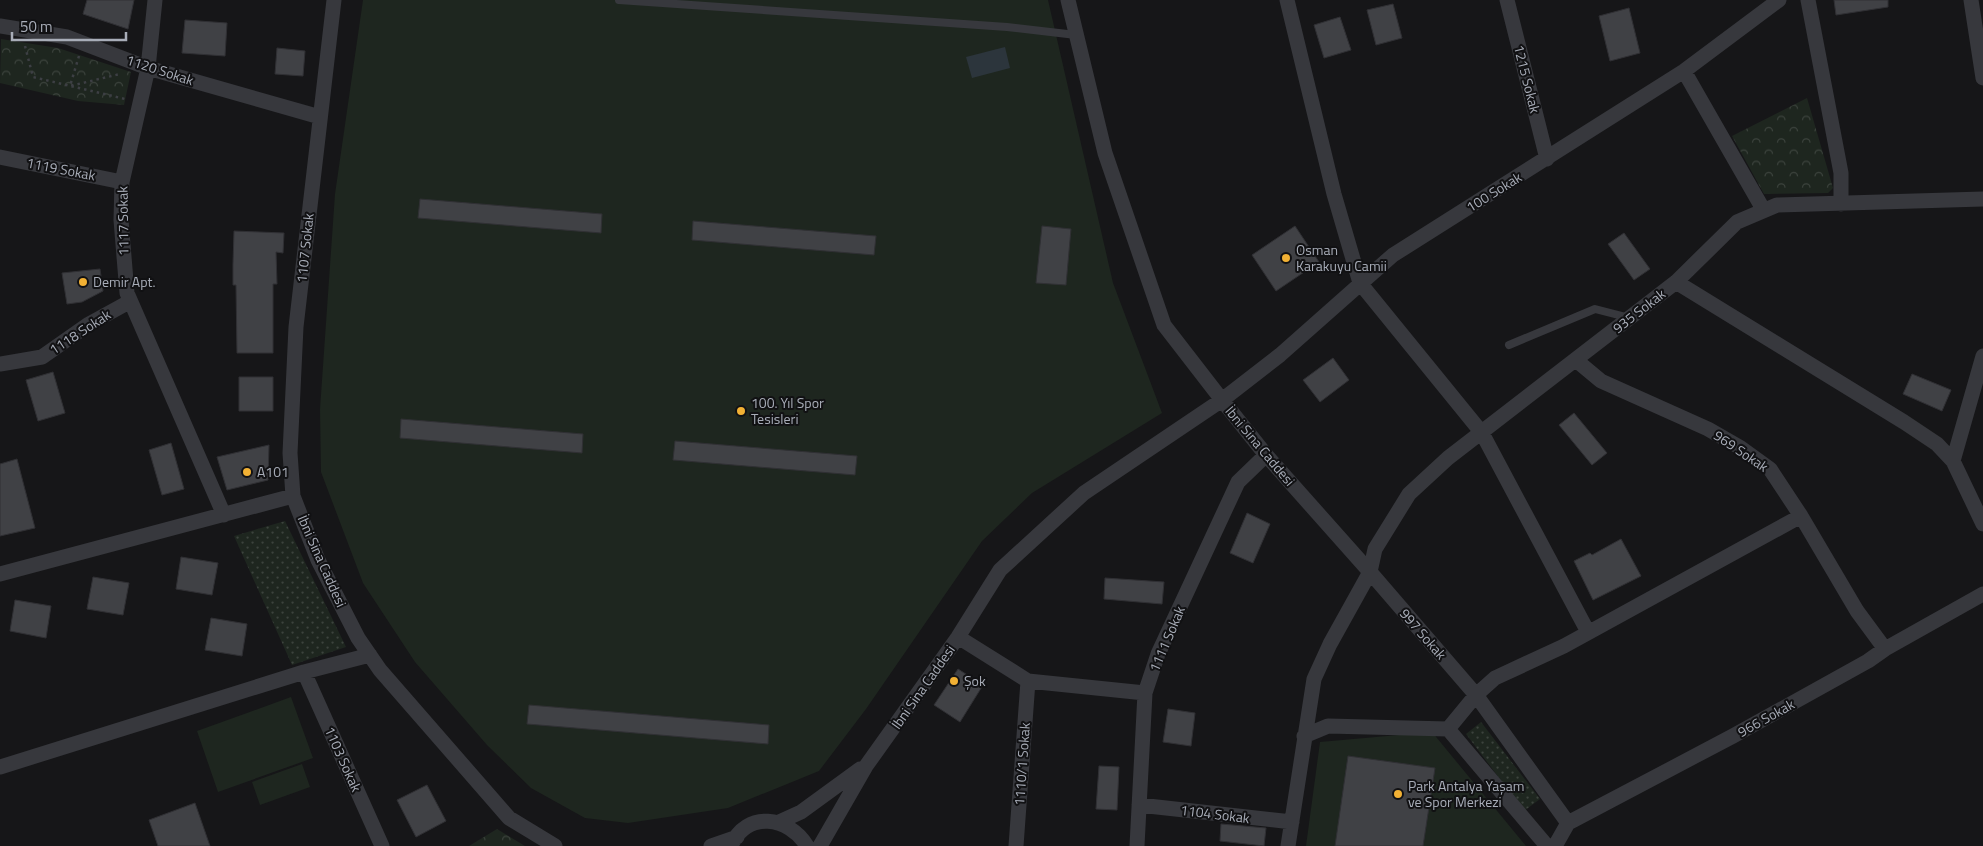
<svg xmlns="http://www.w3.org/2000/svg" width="1983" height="846" font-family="'Titillium Web',sans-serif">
<defs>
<pattern id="grass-dots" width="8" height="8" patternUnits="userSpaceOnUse" patternTransform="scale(1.25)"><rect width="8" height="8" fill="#1e261f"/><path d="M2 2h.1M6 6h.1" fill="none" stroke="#3c433d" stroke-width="1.8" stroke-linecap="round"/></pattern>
<pattern id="forest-crowns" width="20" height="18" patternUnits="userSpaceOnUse" patternTransform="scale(1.25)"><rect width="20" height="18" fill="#1e261f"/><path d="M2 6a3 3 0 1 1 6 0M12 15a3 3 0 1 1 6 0" fill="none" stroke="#3c433d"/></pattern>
</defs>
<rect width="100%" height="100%" fill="#161618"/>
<path fill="url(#grass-dots)" d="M 285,521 L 346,647 L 292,665 L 234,536 Z
M 1481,722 L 1540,799 L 1524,811 L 1466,734 Z"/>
<path fill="url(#forest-crowns)" d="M 1,39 L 58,48 L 131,72 L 124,105 L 78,101 L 0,83 Z
M 1807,98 L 1833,188 L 1828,193 L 1764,194 L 1732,136 Z
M 497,829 L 525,846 L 469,846 Z"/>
<path fill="#1e261f" d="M 363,0 L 1048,0 L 1113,283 L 1162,413 L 1032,493 L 982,541 L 866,709 L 819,771 L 728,808 L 628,823 L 585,818 L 531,788 L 487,745 L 415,662 L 363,583 L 321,472 L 320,409 L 335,194 Z
M 291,697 L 313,758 L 218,792 L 197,731 Z
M 1432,732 L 1526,846 L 1306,846 L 1320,742 Z
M 302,764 L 310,787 L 260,805 L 252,782 Z"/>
<path fill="#2c353c" d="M 1005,47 L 1010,68 L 972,78 L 966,57 Z"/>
<path fill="#404145" stroke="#303034" d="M 87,0 L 134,0 L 128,29 L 83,14 Z
M 1834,0 L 1888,0 L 1888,7 L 1836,15 Z
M 1393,4 L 1402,38 L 1376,45 L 1367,10 Z
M 1629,8 L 1640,53 L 1610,61 L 1599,16 Z
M 1340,17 L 1351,50 L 1324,58 L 1314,25 Z
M 185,20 L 227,23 L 225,56 L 182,53 Z
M 277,48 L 305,51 L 303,76 L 275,74 Z
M 420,199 L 602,214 L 601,233 L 418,218 Z
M 693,221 L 876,236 L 874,255 L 692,240 Z
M 1042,226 L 1071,229 L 1066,285 L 1036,283 Z
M 1295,226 L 1319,262 L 1276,291 L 1252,255 Z
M 234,231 L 284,233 L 283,253 L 276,252 L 277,284 L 273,284 L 273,353 L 237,353 L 236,285 L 233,285 L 233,264 Z
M 1624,233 L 1650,269 L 1634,280 L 1608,244 Z
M 100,269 L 103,291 L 82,302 L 67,304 L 62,273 Z
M 1333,358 L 1349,380 L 1320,402 L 1303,380 Z
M 53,372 L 65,413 L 38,421 L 26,380 Z
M 1912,374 L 1951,390 L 1942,411 L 1903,394 Z
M 239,377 L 273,377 L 273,411 L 239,411 Z
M 1574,413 L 1607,453 L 1592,465 L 1559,425 Z
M 401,419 L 583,434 L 582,453 L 400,438 Z
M 675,441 L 857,456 L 855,475 L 673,460 Z
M 171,443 L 184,489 L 162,495 L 149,450 Z
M 269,445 L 268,480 L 227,490 L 217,457 Z
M 17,459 L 35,528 L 0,536 L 0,464 Z
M 1247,513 L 1270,524 L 1253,563 L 1230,553 Z
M 1621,539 L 1641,576 L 1593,600 L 1574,561 L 1590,553 L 1592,555 Z
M 181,557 L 218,563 L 212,595 L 176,589 Z
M 93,577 L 129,583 L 123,615 L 87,609 Z
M 1105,578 L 1164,582 L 1162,604 L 1104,599 Z
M 15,600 L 51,606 L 46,638 L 10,631 Z
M 211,618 L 247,624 L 242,656 L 205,650 Z
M 958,669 L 983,685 L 960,722 L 934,705 Z
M 529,705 L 769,725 L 768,744 L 527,724 Z
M 1168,709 L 1195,713 L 1191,746 L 1163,742 Z
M 1348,756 L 1435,768 L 1423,846 L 1335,846 Z
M 1099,766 L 1119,767 L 1117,810 L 1096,809 Z
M 427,785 L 446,821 L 416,837 L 397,800 Z
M 195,803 L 210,846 L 158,846 L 149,820 Z
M 1221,824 L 1266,828 L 1264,846 L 1220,841 Z"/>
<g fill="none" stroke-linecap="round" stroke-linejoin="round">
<path stroke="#3d3f44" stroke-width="2.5" stroke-dasharray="2.5 4" stroke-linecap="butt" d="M 25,46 L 33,77 L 125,99
M 79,56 L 70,86 L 120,74"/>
<path stroke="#37383d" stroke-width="8" d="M 619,0 L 1007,27 L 1076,35
M 1509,345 L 1595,309 L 1630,318"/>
<path stroke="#37383d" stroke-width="15" d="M 155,0 L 148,68 L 122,182 L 121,220 L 127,293 L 224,515
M 1068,0 L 1105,153 L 1164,325 L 1222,400 L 1280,355 L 1393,255 L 1684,71 L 1779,0
M 1287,0 L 1334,194 L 1360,283 L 1482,433 L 1588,632
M 1507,0 L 1547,159
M 1808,0 L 1841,173 L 1841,204
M 1971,0 L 1983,78
M 0,26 L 67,37 L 148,68 L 320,117
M 1684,71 L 1763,209
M 0,157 L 122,182
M 1676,282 L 1904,422 L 1937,444 L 1953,461
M 1983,356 L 1953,461 L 1983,524
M 1577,361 L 1601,381 L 1708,429 L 1741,448 L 1770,469 L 1801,516 L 1857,611 L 1885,649
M 0,364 L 42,357 L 89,324 L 129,302
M 293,496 L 290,453 L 296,327 L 334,0
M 0,574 L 293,496 L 318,560 L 358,638 L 380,670 L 509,818 L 555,846
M 958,637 L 1028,681 L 1145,693
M 304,672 L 382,846
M 1448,729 L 1547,846
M 1304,736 L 1328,726 L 1448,729 L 1476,695 L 1495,678 L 1564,646 L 1801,516
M 0,767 L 304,672 L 370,655
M 1139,805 L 1292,822
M 779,822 L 801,812 L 860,769
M 1568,823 L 1476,695 L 1370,572 L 1375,549 L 1409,494 L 1448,458 L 1676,282 L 1737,222 L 1777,205 L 1983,199
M 711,846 L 737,837
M 731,846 C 746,810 789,816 807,846
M 820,846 L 866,766 L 958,637 L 1000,570 L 1084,493 L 1222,400 L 1266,455 L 1370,572 L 1330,644 L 1314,679 L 1288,846
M 1016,846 L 1028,681
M 1137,846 L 1145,693 L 1158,654 L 1238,482 L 1266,455
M 1555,846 L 1568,823 L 1733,736 L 1868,661 L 1885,649 L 1983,594"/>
</g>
<g fill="#f2b134" stroke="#111113" stroke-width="2">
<circle cx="1286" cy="258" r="5"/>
<circle cx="83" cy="282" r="5"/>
<circle cx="741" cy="411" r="5"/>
<circle cx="247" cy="472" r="5"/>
<circle cx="954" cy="681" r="5"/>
<circle cx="1398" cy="794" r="5"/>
</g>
<g text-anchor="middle" stroke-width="4" stroke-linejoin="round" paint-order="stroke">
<g font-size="14" fill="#a8adb8" stroke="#111113">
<text transform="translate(160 70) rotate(18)" y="5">1120 Sokak</text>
<text transform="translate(1527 79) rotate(76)" y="5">1215 Sokak</text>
<text transform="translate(61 169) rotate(11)" y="5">1119 Sokak</text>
<text transform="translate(1494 192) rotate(-32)" y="5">100 Sokak</text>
<text transform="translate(123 221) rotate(-91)" y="5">1117 Sokak</text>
<text transform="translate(305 248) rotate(-84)" y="5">1107 Sokak</text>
<text transform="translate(1639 311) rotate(-38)" y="5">935 Sokak</text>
<text transform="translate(80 332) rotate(-33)" y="5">1118 Sokak</text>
<text transform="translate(1260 446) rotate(50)" y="5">İbni Sina Caddesi</text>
<text transform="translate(1741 451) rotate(34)" y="5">969 Sokak</text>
<text transform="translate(322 561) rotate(66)" y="5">İbni Sina Caddesi</text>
<text transform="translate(1423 634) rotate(49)" y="5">997 Sokak</text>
<text transform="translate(1167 639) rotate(-67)" y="5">1111 Sokak</text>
<text transform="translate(923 687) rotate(-55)" y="5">İbni Sina Caddesi</text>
<text transform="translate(1766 718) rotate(-29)" y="5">966 Sokak</text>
<text transform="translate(343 759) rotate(66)" y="5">1103 Sokak</text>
<text transform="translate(1022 764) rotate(-86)" y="5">1110/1 Sokak</text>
<text transform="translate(1215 814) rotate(7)" y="5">1104 Sokak</text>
</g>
<g font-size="14" fill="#a8adb8" stroke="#111113" text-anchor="start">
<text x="1296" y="255">Osman<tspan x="1296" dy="16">Karakuyu Camii</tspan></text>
<text x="93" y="287">Demir Apt.</text>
<text x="751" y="408">100. Yıl Spor<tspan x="751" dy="16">Tesisleri</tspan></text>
<text x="257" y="477">A101</text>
<text x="964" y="686">Şok</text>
<text x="1408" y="791">Park Antalya Yaşam<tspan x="1408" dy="16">ve Spor Merkezi</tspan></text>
</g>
</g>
<path d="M12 32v8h114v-8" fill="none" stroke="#a8adb8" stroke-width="2.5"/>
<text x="20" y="32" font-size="15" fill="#a8adb8" stroke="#111113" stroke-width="4" paint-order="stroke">50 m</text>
</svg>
